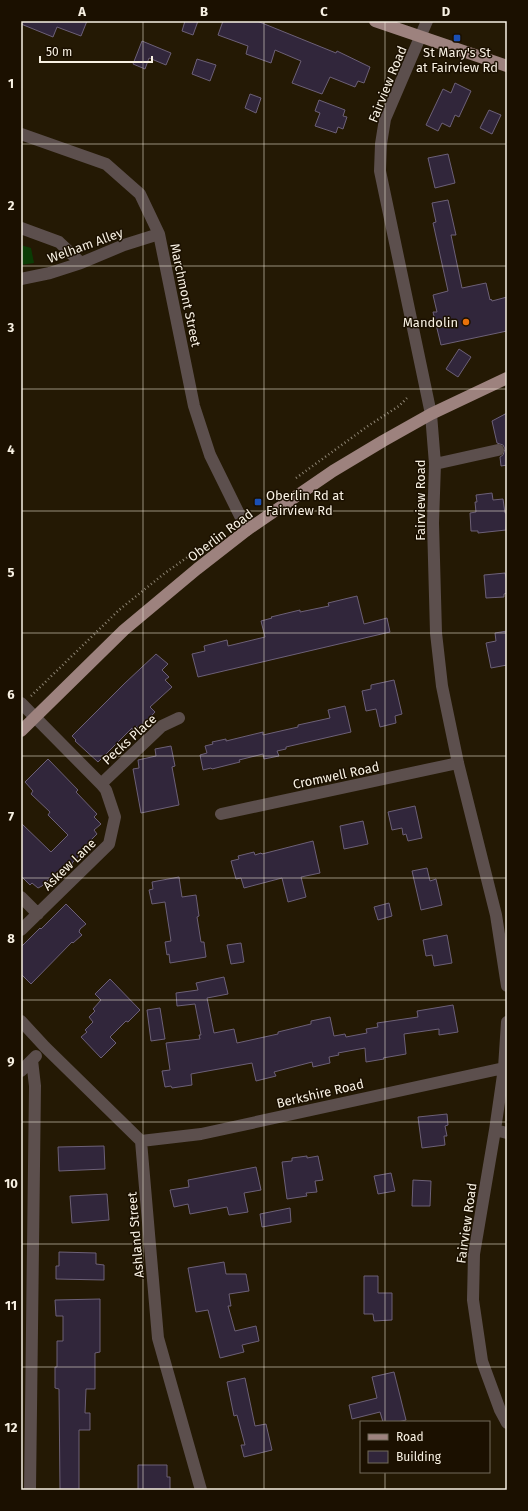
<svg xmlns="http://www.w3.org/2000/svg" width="528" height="1511" font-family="'Fira Sans',sans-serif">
<rect width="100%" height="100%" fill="#241904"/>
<path fill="#0b3c05" d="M 21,245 L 31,248 L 34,263 L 21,265 Z"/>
<path fill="#31263b" stroke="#6c6077" d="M 21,21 L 87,21 L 81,36 L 57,27 L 53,37 L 21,24 Z
M 185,21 L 198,21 L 193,35 L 182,31 Z
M 223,21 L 257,21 L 336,53 L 337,51 L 370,67 L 364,83 L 358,81 L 355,87 L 330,77 L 322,94 L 292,83 L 301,61 L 275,50 L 271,63 L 246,54 L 248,46 L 218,35 Z
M 142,41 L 171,53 L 166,65 L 149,58 L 145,69 L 133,64 Z
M 197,59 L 216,65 L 210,81 L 192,74 Z
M 455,83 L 471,91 L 459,117 L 455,115 L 450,127 L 442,123 L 438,131 L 426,125 L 443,89 L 451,93 Z
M 250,94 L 261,98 L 256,113 L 245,108 Z
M 319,100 L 345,110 L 343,116 L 347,117 L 343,129 L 338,127 L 336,133 L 315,126 L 320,113 L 315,111 Z
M 489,110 L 501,115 L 492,134 L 480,128 Z
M 448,154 L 455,183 L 435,188 L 428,158 Z
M 448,200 L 456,235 L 451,235 L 462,288 L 486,283 L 490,300 L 491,299 L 492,301 L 507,297 L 507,331 L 441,345 L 433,312 L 437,312 L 433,295 L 448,291 L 433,223 L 436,222 L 432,203 Z
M 459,349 L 471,357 L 458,377 L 446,369 Z
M 507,413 L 507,465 L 501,466 L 500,457 L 503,455 L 505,449 L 503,445 L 497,443 L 492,421 Z
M 492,493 L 493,500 L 503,499 L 505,513 L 507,513 L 506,530 L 478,533 L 478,531 L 471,531 L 470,513 L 476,512 L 475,502 L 477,502 L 476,495 Z
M 505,573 L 507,581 L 507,593 L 504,594 L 504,597 L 486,598 L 484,575 Z
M 357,596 L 364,624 L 387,618 L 390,632 L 198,677 L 192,654 L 205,651 L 204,646 L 227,640 L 228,646 L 265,637 L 261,621 L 272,618 L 271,617 L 300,610 L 300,612 L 329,606 L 328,603 Z
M 507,631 L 507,665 L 491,668 L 486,643 L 496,641 L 495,633 Z
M 156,654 L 168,664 L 162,670 L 169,677 L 165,680 L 172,687 L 150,707 L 155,712 L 139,729 L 136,726 L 132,730 L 132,728 L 98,762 L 75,741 L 76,740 L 72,736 L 125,683 Z
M 394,680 L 402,714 L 395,716 L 396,723 L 380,727 L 376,709 L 366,711 L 362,691 L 371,689 L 371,685 Z
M 345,706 L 351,732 L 286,747 L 286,749 L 277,751 L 279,756 L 264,759 L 263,754 L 239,760 L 240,762 L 212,769 L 211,768 L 203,770 L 200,755 L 207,753 L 205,746 L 213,744 L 212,742 L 226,739 L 226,741 L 263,732 L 263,735 L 298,727 L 298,725 L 330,718 L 328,710 Z
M 171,746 L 175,766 L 172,767 L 179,805 L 141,813 L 133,769 L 139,768 L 138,760 L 156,756 L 155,749 Z
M 48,759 L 78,790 L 76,792 L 97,814 L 94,817 L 101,824 L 94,830 L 97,834 L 84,847 L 86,848 L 72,863 L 73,864 L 62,875 L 59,873 L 52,879 L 50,878 L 42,886 L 38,888 L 32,883 L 30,885 L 21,876 L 21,823 L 51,852 L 68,835 L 48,815 L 50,812 L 31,794 L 33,791 L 25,782 Z
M 415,806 L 422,838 L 408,841 L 406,834 L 403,835 L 402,828 L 392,830 L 388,812 Z
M 363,821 L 368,844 L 344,849 L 340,826 Z
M 313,841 L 320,873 L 301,877 L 306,897 L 288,902 L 282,878 L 244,888 L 241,878 L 236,879 L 231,861 L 239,859 L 238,856 L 254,852 L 255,855 L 261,853 L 262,854 Z
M 427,868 L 430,881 L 436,879 L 442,905 L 421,910 L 412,871 Z
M 179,877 L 182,897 L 196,895 L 199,916 L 197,917 L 201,942 L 204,942 L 206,957 L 170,963 L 169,954 L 167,955 L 165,942 L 171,941 L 165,902 L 152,904 L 149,890 L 153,889 L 152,882 Z
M 389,903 L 392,916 L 378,920 L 374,907 Z
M 66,904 L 86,924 L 80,929 L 79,932 L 82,935 L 73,943 L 72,942 L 31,984 L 21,974 L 21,947 L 40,928 L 41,929 Z
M 447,935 L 452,963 L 434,966 L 432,955 L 426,956 L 423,940 Z
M 241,943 L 244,962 L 231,964 L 227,945 Z
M 224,977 L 228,994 L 207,998 L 214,1033 L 234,1029 L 237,1043 L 278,1034 L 278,1032 L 311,1024 L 311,1021 L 330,1017 L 334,1036 L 345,1034 L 346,1037 L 367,1033 L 366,1029 L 378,1027 L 377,1023 L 418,1017 L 417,1011 L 453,1005 L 458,1032 L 439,1035 L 439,1029 L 404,1034 L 406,1054 L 383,1058 L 384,1059 L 366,1062 L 365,1048 L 338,1053 L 339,1055 L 329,1057 L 330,1063 L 313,1067 L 312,1062 L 274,1072 L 276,1076 L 256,1081 L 252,1063 L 191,1074 L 192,1085 L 172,1088 L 171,1086 L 165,1087 L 162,1071 L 170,1070 L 166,1043 L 200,1039 L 199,1035 L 201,1035 L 195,1004 L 177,1006 L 176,993 L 198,990 L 196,983 Z
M 110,979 L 140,1010 L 128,1022 L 126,1021 L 110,1037 L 116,1043 L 101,1058 L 81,1037 L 87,1032 L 85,1030 L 93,1022 L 89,1017 L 95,1011 L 93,1009 L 101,1000 L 95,994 Z
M 160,1008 L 165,1039 L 151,1041 L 147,1010 Z
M 447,1114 L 448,1125 L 445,1126 L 447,1136 L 444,1136 L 445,1145 L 422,1148 L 418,1117 Z
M 104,1146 L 105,1169 L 59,1171 L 58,1147 Z
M 307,1156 L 307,1158 L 318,1156 L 323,1180 L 315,1181 L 317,1192 L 306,1193 L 307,1196 L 287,1199 L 282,1162 L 292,1161 L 292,1158 Z
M 256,1167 L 261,1190 L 244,1193 L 248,1212 L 229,1215 L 227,1207 L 190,1214 L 188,1204 L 174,1207 L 170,1190 L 189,1187 L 188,1180 Z
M 391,1173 L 395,1191 L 378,1194 L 374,1176 Z
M 413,1180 L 431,1181 L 430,1206 L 412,1206 Z
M 107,1194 L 109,1220 L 72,1223 L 70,1196 Z
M 290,1208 L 291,1222 L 262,1227 L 260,1214 Z
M 59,1252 L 96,1253 L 96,1264 L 104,1265 L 104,1280 L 56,1279 L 56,1266 L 59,1266 Z
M 224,1262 L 226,1274 L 246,1274 L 249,1291 L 229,1294 L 231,1306 L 228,1306 L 235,1331 L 256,1326 L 259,1341 L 242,1345 L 244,1352 L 220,1358 L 208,1310 L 196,1312 L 188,1268 Z
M 364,1276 L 378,1276 L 378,1293 L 392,1293 L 392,1320 L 374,1321 L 373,1314 L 364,1314 Z
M 100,1299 L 100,1352 L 95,1353 L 95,1389 L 86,1389 L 85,1413 L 90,1413 L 90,1430 L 79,1430 L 79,1490 L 60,1490 L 59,1389 L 55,1388 L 55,1367 L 57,1367 L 57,1341 L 63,1341 L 63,1316 L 56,1316 L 55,1300 Z
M 394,1372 L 406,1420 L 398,1422 L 383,1422 L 380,1412 L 352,1419 L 349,1405 L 377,1398 L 372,1377 Z
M 245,1378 L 255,1426 L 266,1424 L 272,1450 L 244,1457 L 241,1445 L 245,1445 L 237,1415 L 234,1416 L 227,1382 Z
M 138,1465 L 167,1465 L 167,1477 L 170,1477 L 170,1490 L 138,1490 Z"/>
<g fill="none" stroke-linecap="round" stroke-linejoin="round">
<path stroke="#8f8675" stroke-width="2.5" stroke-dasharray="1 3" stroke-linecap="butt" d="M 296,478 L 368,426 L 399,406 L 408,397
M 31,696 L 119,610 L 165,573 L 192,554"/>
<path stroke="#5c4f4d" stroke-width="12" d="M 427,21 L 385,119 L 381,144 L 380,171 L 431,414 L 435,464 L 433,523 L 436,633 L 442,686 L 458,763 L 496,915 L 507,986
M 21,134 L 106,164 L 140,194 L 159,234 L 194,406 L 210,455 L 247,530
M 21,228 L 59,242 L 81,263
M 21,279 L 50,273 L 81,263 L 124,245 L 159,234
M 435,464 L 498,450
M 21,703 L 101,784 L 106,790 L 115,817 L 109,844 L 21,930
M 101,784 L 162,726 L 179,718
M 221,814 L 458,763
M 21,897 L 38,914
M 21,1021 L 45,1047 L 141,1141 L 158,1338 L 201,1490
M 507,1022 L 504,1068 L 495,1130 L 474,1254 L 473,1300 L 482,1361 L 500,1410 L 507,1423
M 21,1071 L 36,1056
M 495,1130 L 507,1133
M 141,1141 L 201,1134 L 504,1068
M 30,1490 L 35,1086 L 32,1060"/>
<path stroke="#9d827e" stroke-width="12" d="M 375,21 L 507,66
M 21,731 L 124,630 L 197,569 L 247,530 L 333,471 L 383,441 L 431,414 L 507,378"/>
</g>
<path fill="none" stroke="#f8f1e3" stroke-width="1" stroke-opacity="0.55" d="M 143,21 L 143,1490M 264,21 L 264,1490M 385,21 L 385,1422M 21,144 L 507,144M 21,266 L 507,266M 21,389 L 507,389M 21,511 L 507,511M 21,633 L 507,633M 21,756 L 507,756M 21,878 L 507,878M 21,1000 L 507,1000M 21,1122 L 507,1122M 21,1244 L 507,1244M 21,1367 L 507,1367M 385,1472 L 385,1490"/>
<g fill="#1a4fb4" stroke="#1b1000" stroke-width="1.5">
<rect x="453" y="34" width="8" height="8" rx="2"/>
<rect x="254" y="498" width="8" height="8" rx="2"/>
</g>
<circle fill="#e8710a" stroke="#1b1000" stroke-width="1.5" cx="466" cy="322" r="4"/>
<g text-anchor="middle" stroke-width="3" stroke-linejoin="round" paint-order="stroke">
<g font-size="13" fill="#f8f1e3" stroke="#1b1000">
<text x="457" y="57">St Mary's St<tspan x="457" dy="15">at Fairview Rd</tspan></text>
<text x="458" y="327" text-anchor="end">Mandolin</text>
<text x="266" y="500" text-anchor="start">Oberlin Rd at<tspan x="266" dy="15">Fairview Rd</tspan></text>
</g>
<g font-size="13" fill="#f8f1e3" stroke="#1b1000">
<text transform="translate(387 84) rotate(-68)" y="5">Fairview Road</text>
<text transform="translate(85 245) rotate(-20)" y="5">Welham Alley</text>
<text transform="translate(186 295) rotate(78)" y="5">Marchmont Street</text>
<text transform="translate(420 500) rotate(-90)" y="5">Fairview Road</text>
<text transform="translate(220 535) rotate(-37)" y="5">Oberlin Road</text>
<text transform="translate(129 739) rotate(-42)" y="5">Pecks Place</text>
<text transform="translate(336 775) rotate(-12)" y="5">Cromwell Road</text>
<text transform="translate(69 864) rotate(-44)" y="5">Askew Lane</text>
<text transform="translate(320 1093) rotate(-13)" y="5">Berkshire Road</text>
<text transform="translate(466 1223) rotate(-82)" y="5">Fairview Road</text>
<text transform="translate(135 1235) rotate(-95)" y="5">Ashland Street</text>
</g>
</g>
<rect width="528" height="1511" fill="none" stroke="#1b1000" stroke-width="44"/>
<rect x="360" y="1421" width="130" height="52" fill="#1b1000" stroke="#736a5b"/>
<rect x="368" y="1434" width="20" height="6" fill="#9d827e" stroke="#736a5b"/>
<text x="396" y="1441" font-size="12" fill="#f8f1e3">Road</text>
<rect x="368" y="1451" width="20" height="12" fill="#31263b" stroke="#736a5b"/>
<text x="396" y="1461" font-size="12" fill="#f8f1e3">Building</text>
<path d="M40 56v6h112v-6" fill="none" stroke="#f8f1e3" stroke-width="2"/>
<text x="46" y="56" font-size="12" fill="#f8f1e3" stroke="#1b1000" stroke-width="3" paint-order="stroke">50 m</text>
<rect x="22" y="22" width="484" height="1467" fill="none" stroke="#f8f1e3" stroke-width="1.5"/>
<g font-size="13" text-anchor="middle" font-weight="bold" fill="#f8f1e3">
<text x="82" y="16">A</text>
<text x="204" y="16">B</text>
<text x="324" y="16">C</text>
<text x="446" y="16">D</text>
<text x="11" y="88">1</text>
<text x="11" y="210">2</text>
<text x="11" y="332">3</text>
<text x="11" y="454">4</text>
<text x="11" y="577">5</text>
<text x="11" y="699">6</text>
<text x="11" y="821">7</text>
<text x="11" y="943">8</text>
<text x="11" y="1066">9</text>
<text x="11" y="1188">10</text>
<text x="11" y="1310">11</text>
<text x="11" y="1432">12</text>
</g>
</svg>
